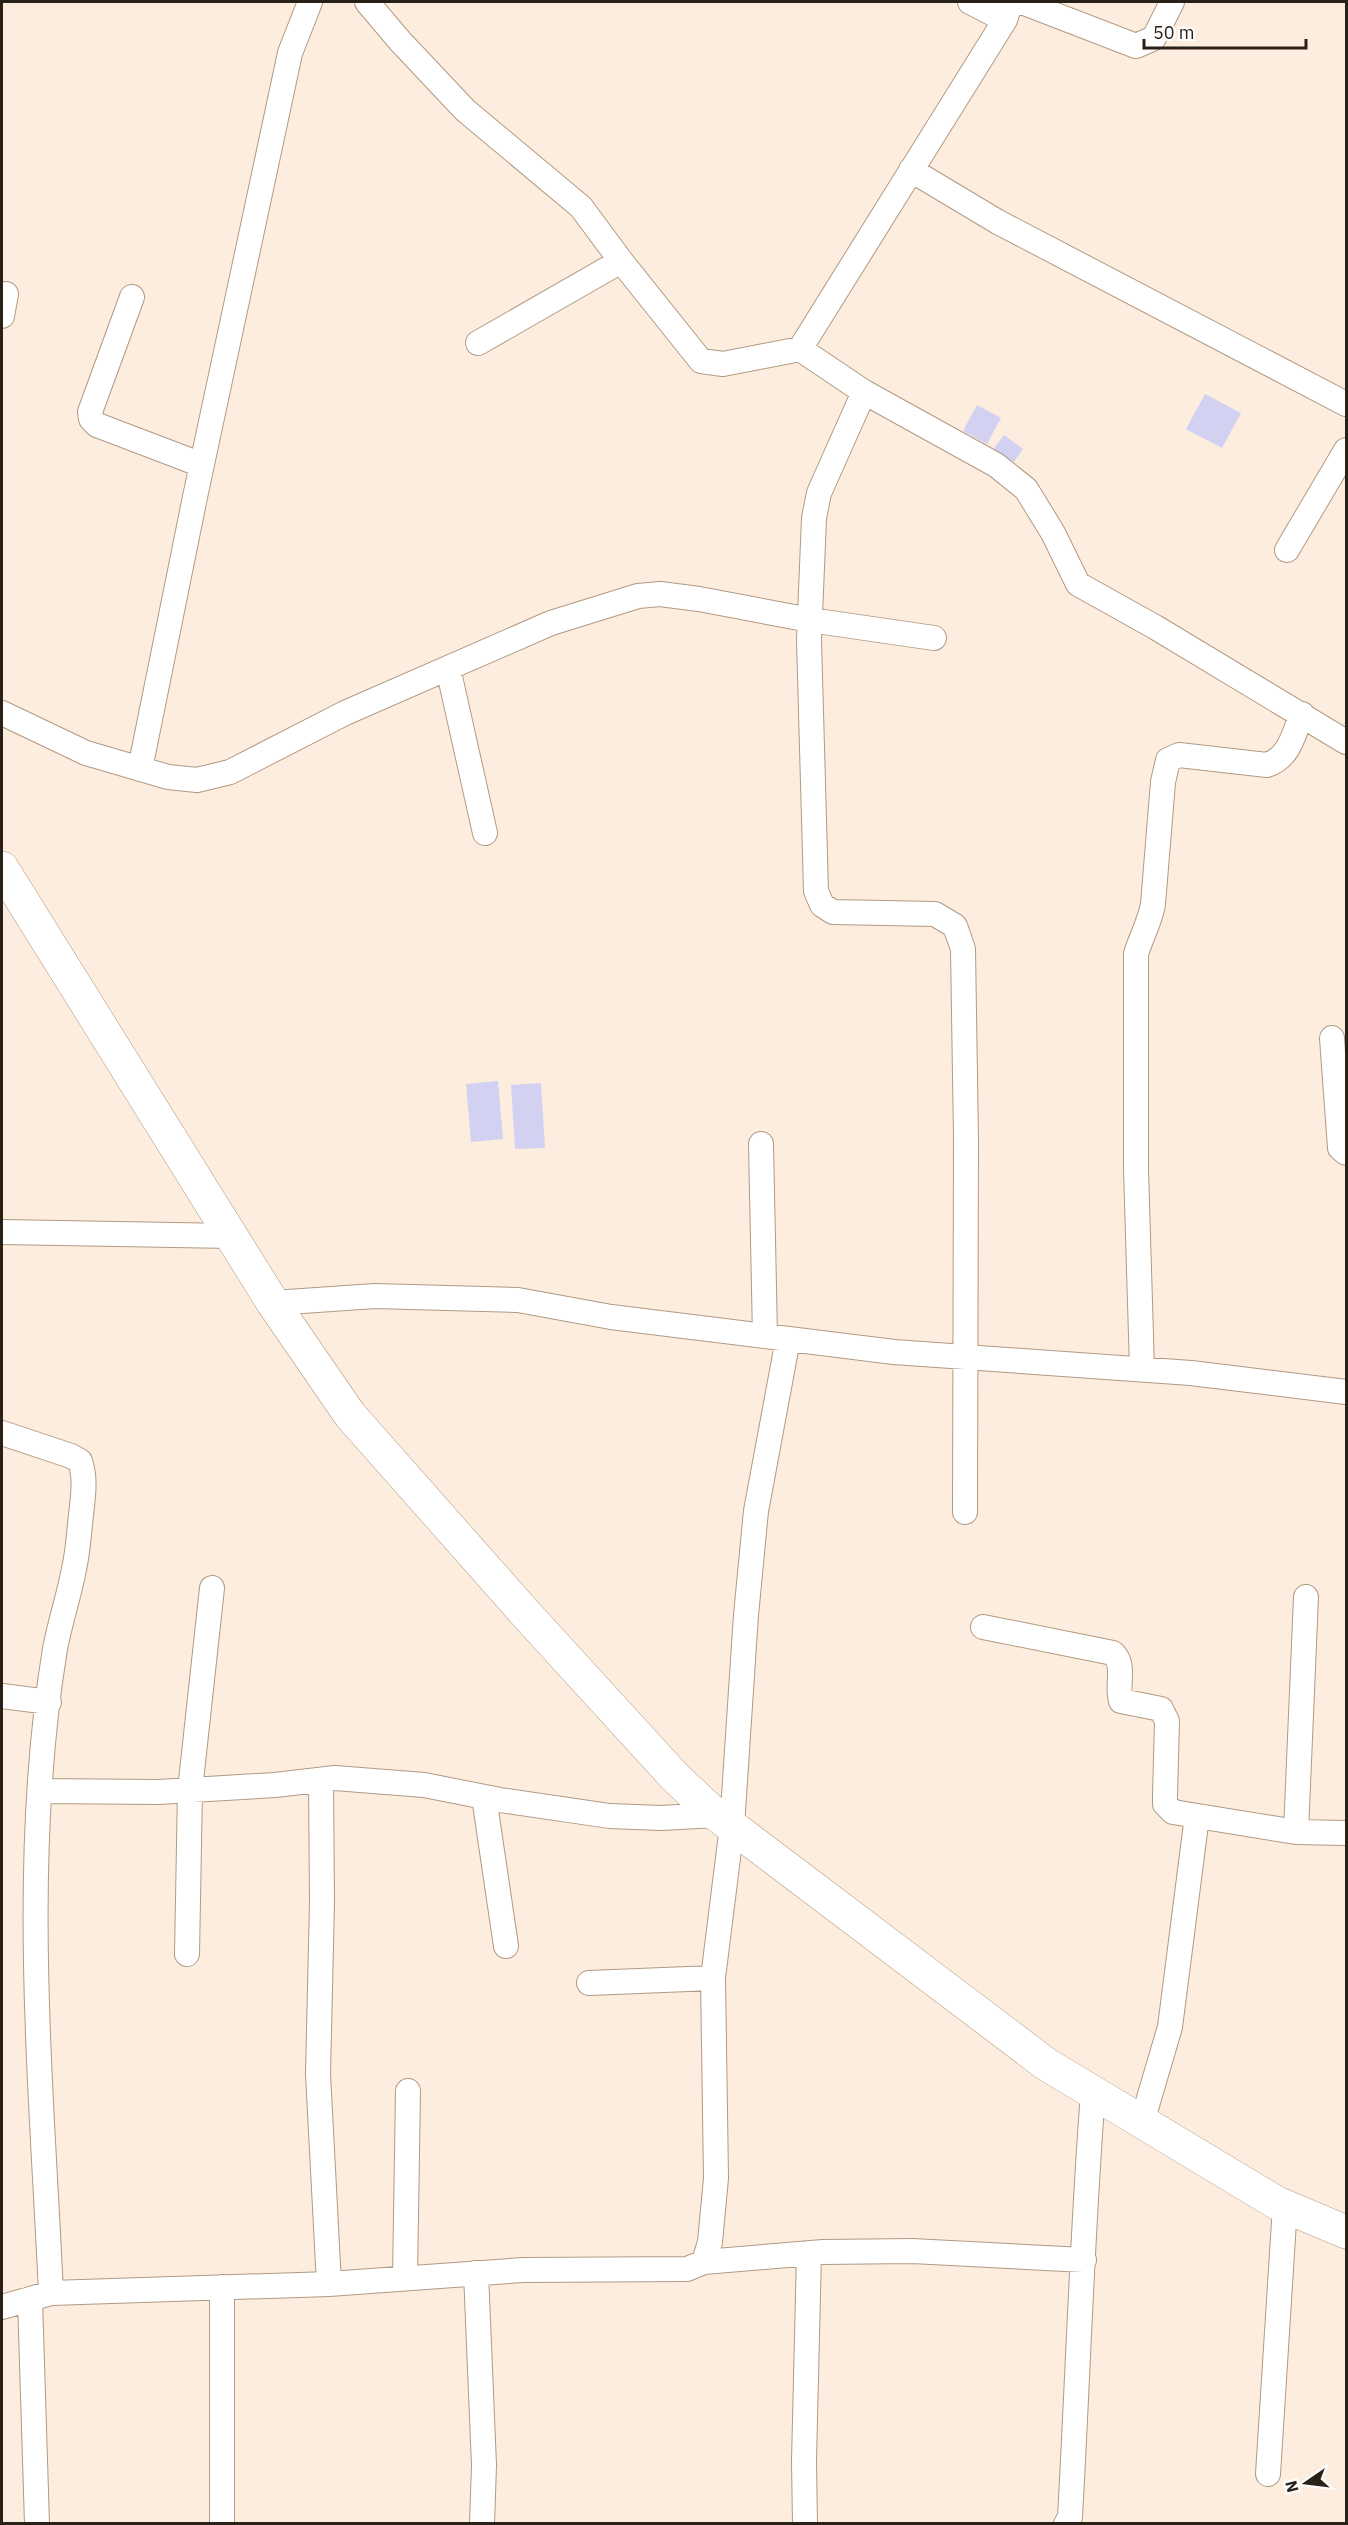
<svg xmlns="http://www.w3.org/2000/svg" width="1348" height="2525" font-family="'IBM Plex Sans',sans-serif">
<rect width="100%" height="100%" fill="#fdedde"/>
<path fill="#d2d1f1" d="M 1205,394 L 1241,413 L 1222,448 L 1186,429 Z
M 977,405 L 1001,418 L 987,444 L 963,431 Z
M 1004,435 L 1023,449 L 1011,466 L 992,451 Z
M 498,1081 L 503,1139 L 471,1142 L 466,1084 Z
M 541,1083 L 545,1148 L 515,1149 L 511,1085 Z"/>
<g fill="none" stroke-linecap="round" stroke-linejoin="round">
<g stroke="#b19a83" stroke-width="26">
<path id="street" d="M 367,2 L 400,41 L 465,110 L 581,207 L 621,261 L 701,361 L 723,364 L 800,349 L 864,392 L 996,465 L 1026,489 L 1053,533 L 1078,584 L 1155,627 L 1346,742
M 970,2 L 1005,20
M 1022,2 L 1136,46 L 1154,38 L 1172,2
M 911,170 L 998,222 L 1346,404
M 132,297 L 90,412 L 91,419 L 97,425 L 202,465
M 2,316 L 6,294
M 478,343 L 621,261
M 800,349 L 1005,20 L 1011,2
M 864,392 L 819,493 L 814,518 L 809,640 L 816,891 L 822,905 L 833,912 L 935,914 L 955,926 L 963,949 L 966,1139 L 965,1512
M 1287,550 L 1346,450
M 448,668 L 485,833
M 2,713 L 86,753 L 168,777 L 197,780 L 230,772 L 345,713 L 551,623 L 638,596 L 660,594 L 699,599 L 810,620 L 934,638
M 140,769 L 195,497 L 290,53 L 310,2
M 1332,1038 L 1340,1148 L 1346,1153
M 761,1144 L 765,1336
M 2,1232 L 232,1236
M 273,1303 L 375,1296 L 518,1300 L 611,1317 L 894,1352 L 1191,1373 L 1346,1392
M 1142,1369 L 1136,1169 L 1136,954 C 1141,937 1150,922 1153,904 L 1163,782 L 1168,760 L 1179,755 L 1267,765 C 1290,757 1293,735 1302,714
M 2,1433 L 71,1456 L 80,1461 C 86,1478 83,1497 81,1515 C 79,1533 78,1552 74,1569 C 69,1596 60,1622 55,1649 C 20,1861 41,2079 51,2293
M 983,1627 L 1113,1653 C 1126,1665 1116,1685 1121,1701 L 1161,1709 L 1167,1721 L 1165,1795 L 1165,1804 L 1173,1812 L 1296,1832 L 1346,1833
M 2,1696 L 49,1702
M 321,1780 L 322,1902 L 318,2074 L 329,2284
M 41,1791 L 158,1792 L 275,1785 L 335,1778 L 424,1785 L 500,1800 L 610,1816 L 661,1818 L 717,1815
M 484,1797 L 506,1946
M 1296,1832 L 1306,1597
M 187,1954 L 190,1790 L 212,1588
M 589,1983 L 713,1978
M 1142,2122 L 1170,2027 L 1197,1816
M 704,2262 L 823,2252 L 912,2251 L 1084,2260
M 476,2273 L 484,2465 L 482,2524
M 405,2278 L 408,2091
M 222,2287 L 222,2524
M 30,2299 L 37,2524
M 2,2307 L 51,2293 L 329,2284 L 523,2270 L 687,2269 L 704,2262 L 710,2242 L 716,2178 L 713,1978 L 732,1826 L 746,1615 L 756,1511 L 788,1339
M 1268,2474 L 1285,2206
M 805,2524 L 804,2461 L 809,2253
M 1066,2524 L 1070,2517 C 1078,2376 1082,2234 1093,2093"/>
</g>
<g stroke="#b19a83" stroke-width="34">
<path id="secondary" d="M 2,868 L 273,1303 L 350,1415 L 526,1614 L 674,1776 L 709,1809 L 1046,2064 L 1277,2203 L 1346,2232"/>
</g>
<use href="#street" stroke="#fff" stroke-width="24"/>
<use href="#secondary" stroke="#fff" stroke-width="33"/>
</g>
<rect width="1348" height="2525" fill="none" stroke="#292017" stroke-width="6"/>
<g transform="translate(1306 2483) rotate(256)" stroke="#fdfdfd" stroke-width="4.5" paint-order="stroke">
<path d="M0-4.5L10 22L0 15L-10 22Z" fill="#292017"/>
<text y="-9" font-size="16" font-weight="bold" text-anchor="middle" fill="#292017">N</text>
</g>
<path d="M1144 39v9h162v-9" fill="none" stroke="#292017" stroke-width="3"/>
<text x="1153" y="39" font-size="18" fill="#292017" stroke="#fdfdfd" stroke-width="4.5" paint-order="stroke">50 m</text>
</svg>
